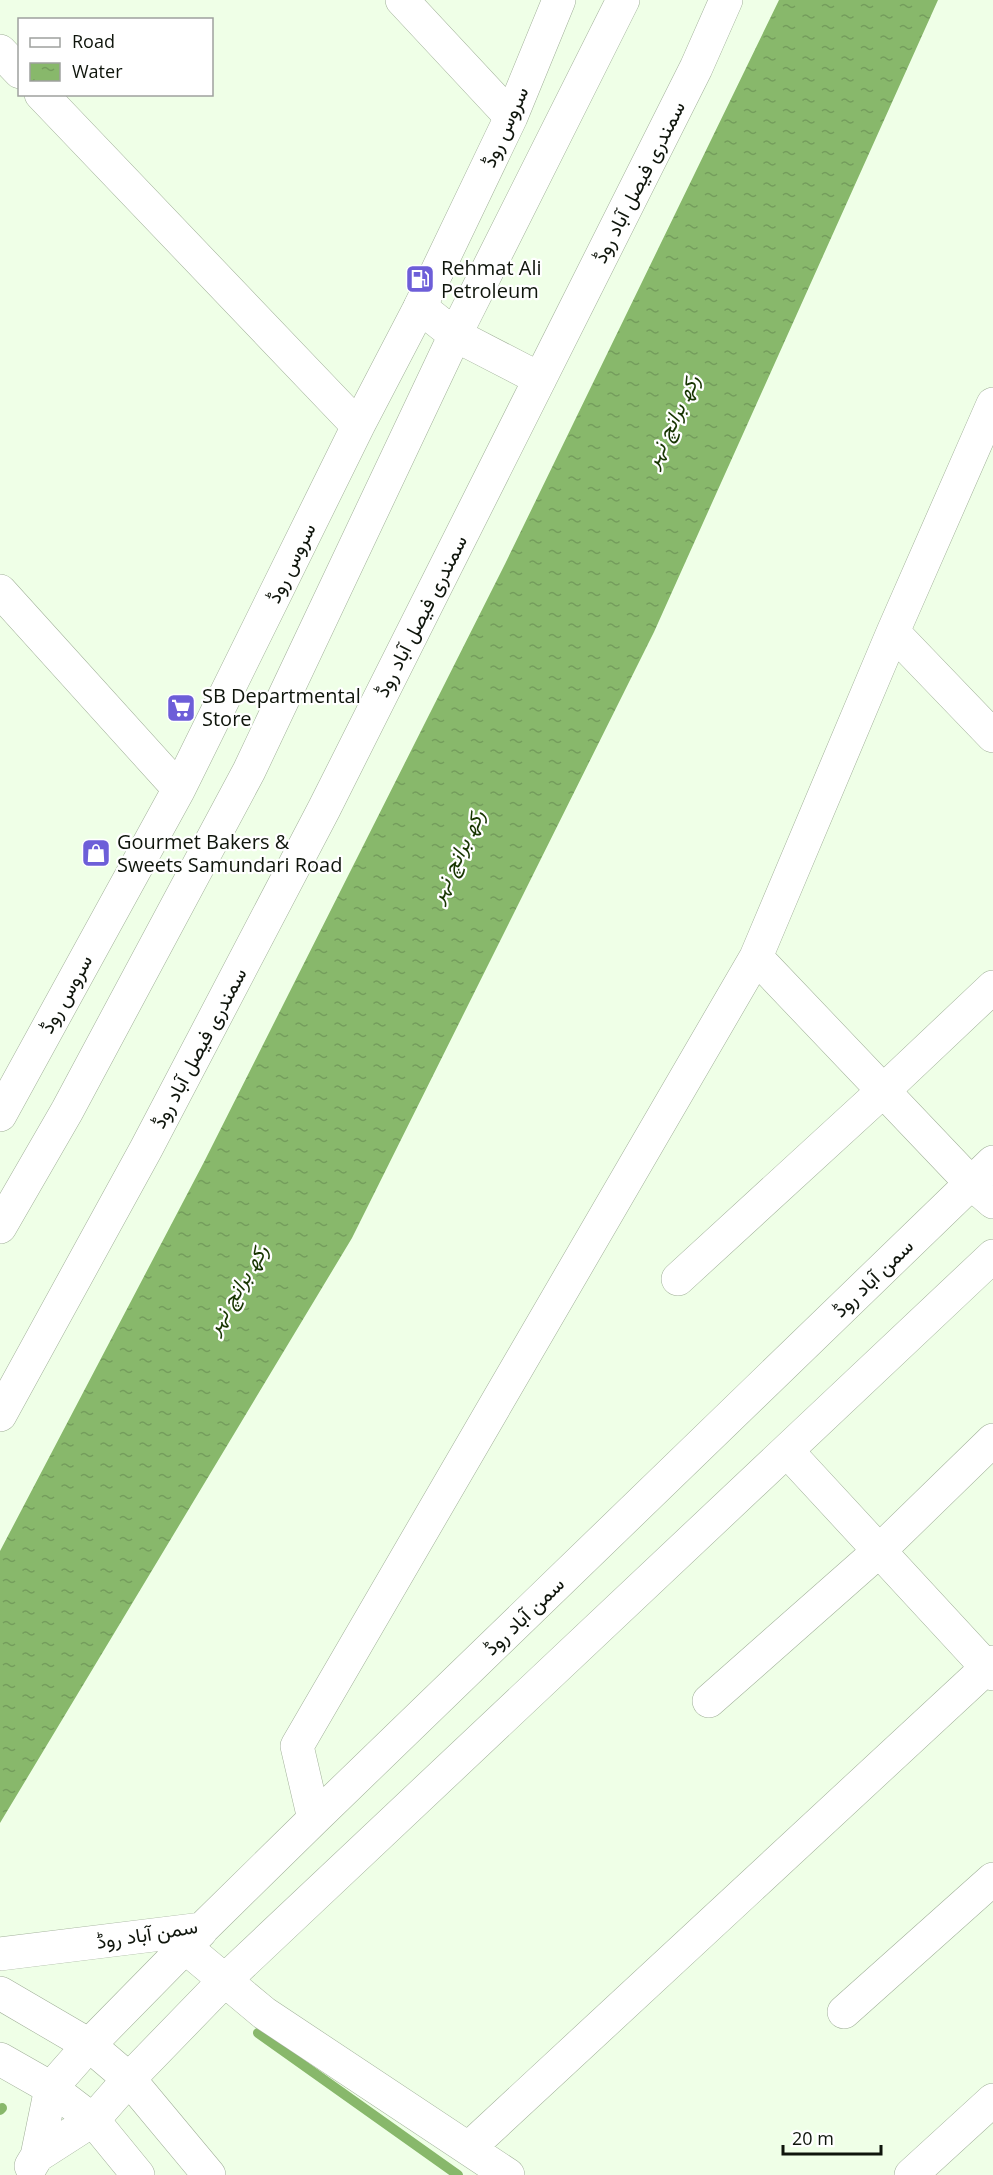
<svg xmlns="http://www.w3.org/2000/svg" width="993" height="2175" font-family="'Open Sans',Vazirmatn,sans-serif">
<defs>
<pattern id="water-ripples" width="26" height="14" patternUnits="userSpaceOnUse" patternTransform="scale(1.5)"><rect width="26" height="14" fill="#88b86b"/><path d="M2 4q2-2 4 0t4 0M15 11q2-2 4 0t4 0" fill="none" stroke="#749d5c"/></pattern>
</defs>
<rect width="100%" height="100%" fill="#efffe7"/>
<path fill="url(#water-ripples)" d="M 779,0 L 938,0 L 654,632 L 352,1238 L 0,1823 L 0,1551 L 204,1162 L 505,564 Z"/>
<g fill="none" stroke-linecap="round" stroke-linejoin="round">
<path stroke="#88b86b" stroke-width="10" d="M 258,2033 L 458,2175
M 0,2110 L 2,2108"/>
<g stroke="#a1b099" stroke-width="34">
<path id="minor" d="M 402,0 L 511,117
M 0,51 L 20,72
M 41,94 L 358,426
M 0,591 L 179,789
M 893,632 L 993,736
M 756,957 L 971,1183 L 993,1202
M 0,1115 L 179,789 L 358,426 L 420,307 L 511,117 L 559,0
M 678,1279 L 883,1091 L 993,987
M 787,1451 L 993,1674
M 709,1701 L 879,1551 L 993,1440
M 314,1819 L 297,1746 L 756,957 L 893,632 L 993,404
M 185,1947 L 264,2013 L 508,2175
M 0,1954 L 202,1929 L 314,1819 L 993,1162
M 844,2012 L 993,1879
M 469,2148 L 993,1662
M 37,2156 L 93,2120 L 129,2079 L 224,1981 L 993,1256
M 31,2166 L 37,2156 L 51,2088 L 89,2045 L 201,1931
M 911,2175 L 993,2100"/>
</g>
<g stroke="#a1b099" stroke-width="34">
<path id="major" d="M 420,307 L 455,335 L 540,379
M 0,1227 L 67,1111 L 249,771 L 455,335 L 623,0
M 0,1415 L 146,1149 L 324,809 L 696,68 L 726,0
M 0,1993 L 89,2045 L 129,2079 L 209,2175
M 0,2059 L 51,2088 L 93,2120 L 138,2175"/>
</g>
<use href="#minor" stroke="#fff" stroke-width="33"/>
<use href="#major" stroke="#fff" stroke-width="33"/>
</g>
<defs>
<g id="fuel-square" transform="scale(1.5)"><rect x="-9" y="-9" width="18" height="18" rx="4" fill="#6d5ed8" stroke="#fff"/><path d="M-5.5-6h7V0h2V4h1.3V-2.5L3-4.5l.8-.8L6-3V5H2.5V1h-1V6h-7ZM-4.2-4.7v3.2H.2V-4.7Z" fill="#fff"/></g>
<g id="supermarket-square" transform="scale(1.5)"><rect x="-9" y="-9" width="18" height="18" rx="4" fill="#6d5ed8" stroke="#fff"/><path d="M-6-5.5h2.5l.6 2H6L4.5 2H-2.5L-4.4-4H-6ZM-1.5 3.2a1.3 1.3 0 1 0 .1 0ZM3 3.2a1.3 1.3 0 1 0 .1 0Z" fill="#fff"/></g>
<g id="shop-square" transform="scale(1.5)"><rect x="-9" y="-9" width="18" height="18" rx="4" fill="#6d5ed8" stroke="#fff"/><path d="M-5-2.5h2.3a2.7 3.5 0 0 1 5.4 0H5L5.5 6h-11ZM-1.5-2.5h3a1.5 2.3 0 0 0-3 0Z" fill="#fff"/></g>
</defs>
<g fill-rule="evenodd">
<use href="#fuel-square" x="420" y="279"/>
<use href="#supermarket-square" x="181" y="708"/>
<use href="#shop-square" x="96" y="853"/>
</g>
<g text-anchor="middle" stroke-width="4.5" stroke-linejoin="round" paint-order="stroke">
<g font-size="20" fill="#0f150c" stroke="#fff">
<text transform="translate(505 127) rotate(-66)" y="7">سروس روڈ</text>
<text transform="translate(639 182) rotate(-63)" y="7">سمندری فیصل آباد روڈ</text>
<text transform="translate(291 563) rotate(-64)" y="7">سروس روڈ</text>
<text transform="translate(421 616) rotate(-63)" y="7">سمندری فیصل آباد روڈ</text>
<text transform="translate(66 994) rotate(-61)" y="7">سروس روڈ</text>
<text transform="translate(199 1048) rotate(-62)" y="7">سمندری فیصل آباد روڈ</text>
<text transform="translate(873 1278) rotate(-44)" y="7">سمن آباد روڈ</text>
<text transform="translate(524 1616) rotate(-44)" y="7">سمن آباد روڈ</text>
<text transform="translate(147 1934) rotate(-9)" y="7">سمن آباد روڈ</text>
</g>
<g font-size="20" fill="#0f150c" stroke="#fff" text-anchor="start">
<text x="441" y="275">Rehmat Ali<tspan x="441" dy="23">Petroleum</tspan></text>
<text x="202" y="703">SB Departmental<tspan x="202" dy="23">Store</tspan></text>
<text x="117" y="849">Gourmet Bakers &amp;<tspan x="117" dy="23">Sweets Samundari Road</tspan></text>
</g>
<g font-size="21" font-style="italic" fill="#173500" stroke="#fff">
<text transform="translate(672 421) rotate(-64)" y="7">رکھ برانچ نہر</text>
<text transform="translate(457 856) rotate(-64)" y="7">رکھ برانچ نہر</text>
<text transform="translate(237 1289) rotate(-59)" y="7">رکھ برانچ نہر</text>
</g>
</g>
<rect x="18" y="18" width="195" height="78" fill="#ffffff" stroke="#9fa19e" stroke-width="1.5"/>
<rect x="30" y="38" width="30" height="9" fill="#ffffff" stroke="#9fa19e" stroke-width="1.5"/>
<text x="72" y="48" font-size="18" fill="#0f150c">Road</text>
<rect x="30" y="63" width="30" height="18" fill="url(#water-ripples)" stroke="#9fa19e" stroke-width="1.5"/>
<text x="72" y="78" font-size="18" fill="#0f150c">Water</text>
<path d="M783 2145v9h98v-9" fill="none" stroke="#0f150c" stroke-width="3"/>
<text x="792" y="2145" font-size="18" fill="#0f150c" stroke="#ffffff" stroke-width="4.5" paint-order="stroke">20 m</text>
</svg>
